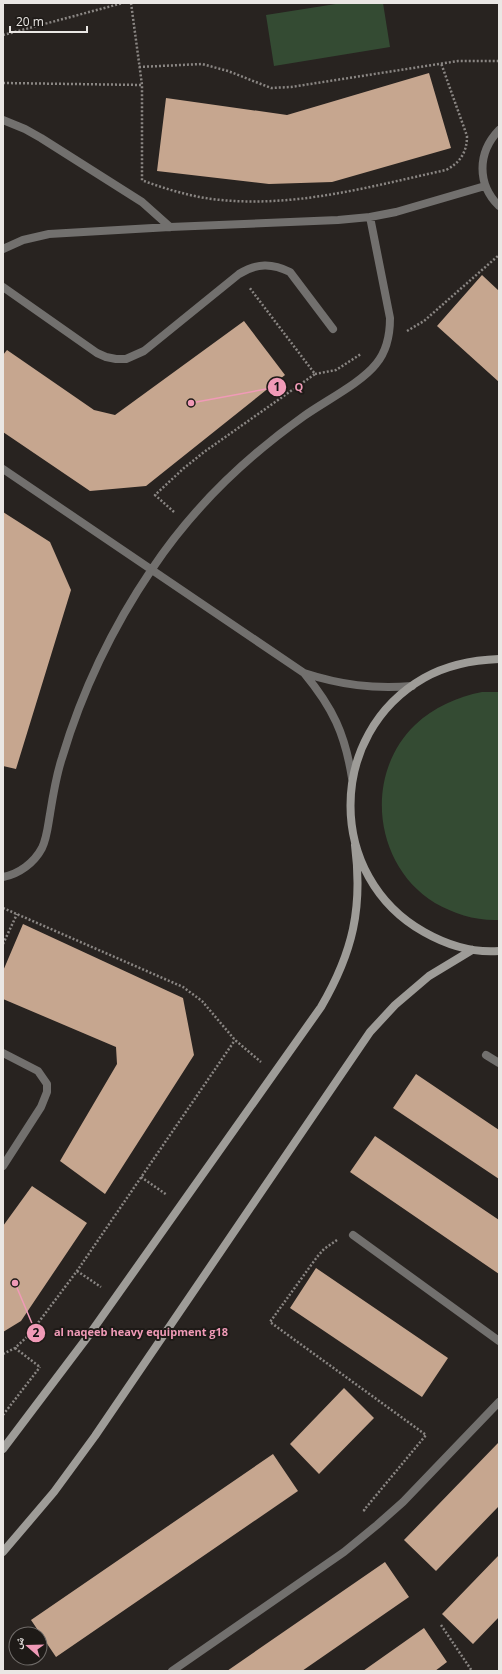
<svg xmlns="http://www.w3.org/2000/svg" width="502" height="1674" font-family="'Open Sans','Noto Naskh Arabic',sans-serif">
<rect width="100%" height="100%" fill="#282320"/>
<path fill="#344b33" d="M 342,3 L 383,3 L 390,47 L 274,66 L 266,15 Z
M 482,692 L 499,692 L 499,920 C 476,921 455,914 435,903 C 374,866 363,775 415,725 C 434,707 457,697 482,692 Z"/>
<path fill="#c6a68f" d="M 429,73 L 451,148 L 332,182 L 269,184 L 157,171 L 166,98 L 287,115 Z
M 482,275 L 499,291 L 499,382 L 437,326 Z
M 244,321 L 285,375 L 146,486 L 90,491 L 3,432 L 3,355 L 7,350 L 94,410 L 115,415 Z
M 3,512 L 50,542 L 71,590 L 16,769 L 3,766 Z
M 23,924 L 183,998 L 194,1055 L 105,1194 L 60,1161 L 117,1064 L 116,1047 L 3,999 L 3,971 Z
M 416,1074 L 499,1130 L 499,1179 L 393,1108 Z
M 375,1136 L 499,1220 L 499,1274 L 350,1172 Z
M 32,1186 L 87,1223 L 21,1321 L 3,1332 L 3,1226 Z
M 316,1268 L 448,1358 L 422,1397 L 290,1308 Z
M 344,1388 L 374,1418 L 319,1474 L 290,1444 Z
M 499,1442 L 499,1506 L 436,1571 L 404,1540 Z
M 273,1454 L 298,1491 L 56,1657 L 31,1620 Z
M 499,1555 L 499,1617 L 473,1644 L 442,1614 Z
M 385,1562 L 409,1597 L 302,1671 L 227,1671 Z
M 424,1628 L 447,1662 L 435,1671 L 363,1671 Z"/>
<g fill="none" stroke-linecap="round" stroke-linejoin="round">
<path stroke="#8a8683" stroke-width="2.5" stroke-dasharray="2 2" stroke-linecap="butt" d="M 131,3 L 142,85 L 142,181
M 3,35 L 123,3
M 139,67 L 202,64 L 228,71 L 271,88 L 291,87 L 458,61 L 499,61
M 3,83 L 142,85
M 144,181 C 166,189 189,196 212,199 C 292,209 368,187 446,170 C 460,163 467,152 467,136 L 441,63
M 407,331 L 424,321 L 499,255
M 315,374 L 336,370 L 361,354
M 174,512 L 155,495 L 184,468 L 204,452 L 315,374 L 249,287
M 3,908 L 183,987 L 202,1001 L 235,1040 L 261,1062
M 3,944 L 17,914
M 141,1177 L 167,1195
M 337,1240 L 324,1249 L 317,1257 L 270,1322 L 426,1435 L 364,1510 L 366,1512
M 77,1271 L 101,1287
M 15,1348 L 40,1367
M 3,1354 L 15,1348 L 29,1335 L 77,1271 L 235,1040
M 3,1415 L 40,1367
M 441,1625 L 472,1671"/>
<path stroke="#72706e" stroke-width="8" d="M 3,120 L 25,129 L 41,138 L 142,202 L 170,227
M 499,130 C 477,153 477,184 499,206
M 3,249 L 23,240 L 49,234 L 170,227 L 338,220 L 370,217 L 396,212 L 485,186
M 3,287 L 97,353 L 106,357 L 116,359 L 126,359 L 144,351 L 239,274 C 257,263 272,263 290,272 L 333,329
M 3,469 L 304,673 C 341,685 373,689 412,686
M 304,673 C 333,708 345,734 352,778
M 3,877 C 19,874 34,863 42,848 C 47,838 48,825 50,814 C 53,795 56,776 62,758 C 82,691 112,628 152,569 C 192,509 245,458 304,416 C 325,401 361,383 376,364 C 387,351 390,335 390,318 L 370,217
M 3,1053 L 38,1071 L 47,1084 L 47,1092 L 41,1107 L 3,1166
M 486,1055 L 499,1063
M 353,1235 L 499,1341
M 172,1671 L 344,1552 L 377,1525 L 403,1502 L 499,1402"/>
<path stroke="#9e9c98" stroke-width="8" d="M 499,659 C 472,660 447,665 424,678 C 326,734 326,877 424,932 C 447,945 473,953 499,951
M 3,1449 L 89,1335 L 321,1007 C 353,952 363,908 355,845
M 3,1552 L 54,1492 L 95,1436 L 370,1032 L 395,1005 L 429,976 L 472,950"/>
</g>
<path fill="none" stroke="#f09ab7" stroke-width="1.5" d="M191 403L277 387M15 1283L36 1333"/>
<g fill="#f09ab7" stroke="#1e1a17" stroke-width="1.5">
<circle cx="191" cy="403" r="4"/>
<circle cx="15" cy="1283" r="4"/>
<circle cx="277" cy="387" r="10"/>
<circle cx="36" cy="1333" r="10"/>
</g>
<g font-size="12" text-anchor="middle" font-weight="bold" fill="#111">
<text x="277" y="391">1</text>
<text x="36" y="1337">2</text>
</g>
<g font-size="11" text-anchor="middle" font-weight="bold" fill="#f09ab7" stroke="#1e1a17" stroke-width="4" stroke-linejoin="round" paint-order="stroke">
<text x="299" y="391">Q</text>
<text x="141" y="1336">al naqeeb heavy equipment g18</text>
</g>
<rect width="502" height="1674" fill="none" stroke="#eae7e4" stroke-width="8"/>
<g transform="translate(28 1646) rotate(290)"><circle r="19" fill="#1e1a17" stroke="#706c69"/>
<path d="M0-3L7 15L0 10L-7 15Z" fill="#f09ab7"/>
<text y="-6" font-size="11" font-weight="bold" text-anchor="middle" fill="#eae7e4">ش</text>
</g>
<path d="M10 26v6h77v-6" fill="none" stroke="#eae7e4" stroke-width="2"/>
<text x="16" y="26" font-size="12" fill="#eae7e4" stroke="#1e1a17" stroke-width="3" paint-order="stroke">20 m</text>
</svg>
